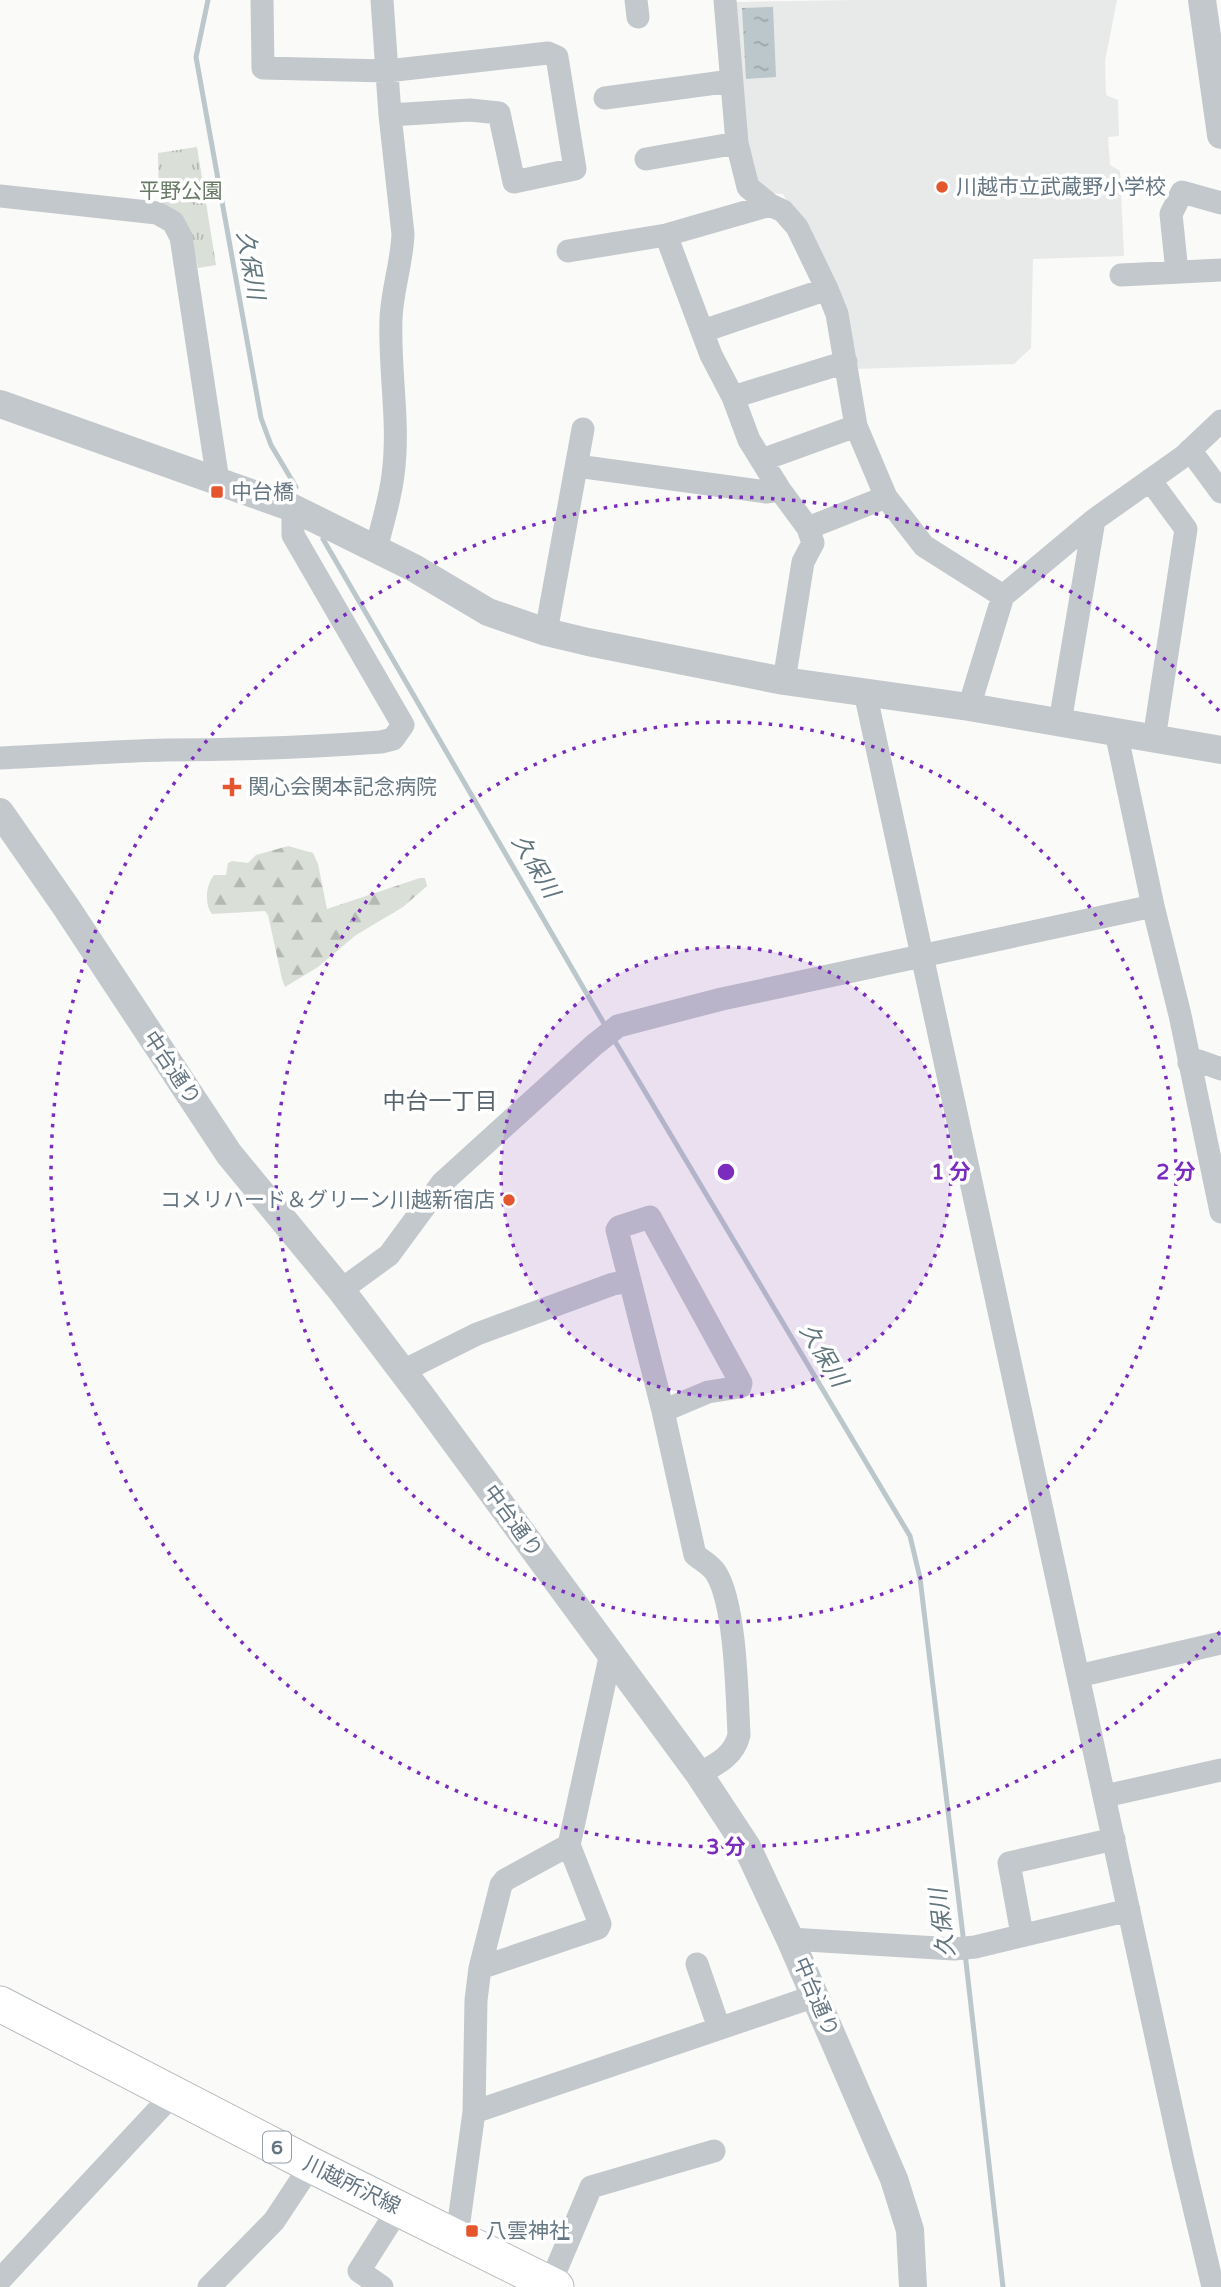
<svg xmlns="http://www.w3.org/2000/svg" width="1221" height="2287" font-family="'Varela Round','Noto Sans JP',sans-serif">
<defs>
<pattern id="grass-tufts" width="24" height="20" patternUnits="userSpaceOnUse" patternTransform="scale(1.75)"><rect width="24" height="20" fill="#dadfd7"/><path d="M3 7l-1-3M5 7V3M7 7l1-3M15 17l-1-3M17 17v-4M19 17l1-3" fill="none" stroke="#b4b9b4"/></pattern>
<pattern id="forest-firs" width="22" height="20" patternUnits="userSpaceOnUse" patternTransform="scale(1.75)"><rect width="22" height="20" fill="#dadfd7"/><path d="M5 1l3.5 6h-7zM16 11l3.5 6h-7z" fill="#b4b9b4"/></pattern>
<pattern id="water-ripples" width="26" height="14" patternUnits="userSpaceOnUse" patternTransform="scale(1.75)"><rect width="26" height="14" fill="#bbc7cb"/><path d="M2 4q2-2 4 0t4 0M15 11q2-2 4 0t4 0" fill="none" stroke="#9ca6aa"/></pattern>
</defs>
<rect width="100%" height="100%" fill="#fafaf8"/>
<path fill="#e8e9e9" d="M 853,0 L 1117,0 L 1105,61 L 1106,95 L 1118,100 L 1119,136 L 1108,137 L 1110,165 L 1120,171 L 1124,256 L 1033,259 L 1031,348 L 1014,364 L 855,369 L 826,268 L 783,194 L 771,193 L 757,181 L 749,170 L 733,2 Z"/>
<path fill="url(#grass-tufts)" d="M 197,147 L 216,265 L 198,268 L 191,237 L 159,205 L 158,153 Z"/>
<path fill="url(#forest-firs)" d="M 288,846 L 313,853 L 318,864 L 327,909 L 420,878 L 425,878 L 427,886 L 403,907 L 356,935 L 318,967 L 285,987 L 282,979 L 268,915 L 265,911 L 212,914 C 204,904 206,885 214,875 L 226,875 L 228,863 L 232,861 L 248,863 L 256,855 Z"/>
<path fill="url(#water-ripples)" d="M 773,7 L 776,77 L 746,79 L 742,8 Z"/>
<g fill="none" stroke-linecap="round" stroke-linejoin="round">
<path stroke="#bbc7cb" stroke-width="5" d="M 208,0 L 196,57 L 261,418 L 271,445 L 296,487
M 323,539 L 606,1027
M 613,1038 L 910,1536 L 920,1578 L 964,1944
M 965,1953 L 1003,2287"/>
<g stroke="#b5babe" stroke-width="37">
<path id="primary" d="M 0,2004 L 311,2165 L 556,2287"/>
</g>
<path stroke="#c3c8cc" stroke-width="23" d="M 262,0 L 263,68 L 387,71 L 548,53 L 557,57 L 575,169 L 514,182 L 499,113 L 470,110 L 390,115
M 636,0 L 638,17
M 725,0 L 737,143 L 748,187 L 770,205 L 783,211 L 797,227 L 827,289 L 837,314 L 856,426 L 886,497 L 924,546 L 1003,596
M 605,98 L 731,81
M 646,159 L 737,143
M 0,196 L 157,213 L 173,222 L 181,237 L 218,481
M 666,235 L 770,205
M 568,251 L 666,235 L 711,355 L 733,397 L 749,440 L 780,490 L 808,528 L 813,543 L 803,562 L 784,681
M 1177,272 L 1171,214 L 1182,192 L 1221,203
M 1121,275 L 1221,270
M 703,331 L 827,289
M 733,397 L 846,362
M 1190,450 L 1221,492
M 762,460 L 856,426
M 577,466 L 766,492 L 780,490
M 1150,480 L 1186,529 L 1154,739
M 808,528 L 886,497
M 376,549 C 382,525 390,500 393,475 C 400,423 389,371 391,319 C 392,290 402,263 403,234 L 390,115 L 382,0
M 546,632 L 583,429
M 865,692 L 1183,2161 L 1213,2287
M 969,707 L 1003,596 L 1094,520 L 1184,456 L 1221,421
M 1060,722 L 1094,520
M 1116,732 L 1153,906 L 1180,1015 L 1221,1212
M 0,758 C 55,756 111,751 166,750 C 238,750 310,747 381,742 L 393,739 L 403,725 L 293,535 L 293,508
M 1189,1063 L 1199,1061 L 1221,1069
M 630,1281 L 617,1230 L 619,1227 L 650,1217 L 741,1383 L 740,1387 L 708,1392 L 663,1411
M 341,1290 L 389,1255 L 442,1183 L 594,1045 L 618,1026 L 722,999 L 1153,906
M 403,1371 L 477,1334 L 613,1284 L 630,1281 L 663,1411 L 695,1555 C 702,1560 712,1566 716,1573 C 736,1605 737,1696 739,1735 C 734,1756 717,1764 699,1774
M 1078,1676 L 1221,1643
M 1105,1796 L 1221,1770
M 1022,1934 L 1009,1863 L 1114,1839
M 790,1939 L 954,1949 L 975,1947 L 1129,1910
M 697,1964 L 719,2028
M 480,1968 L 598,1928 L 600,1924 L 569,1845
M 474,2112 L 815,1996
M 457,2236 L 474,2112 L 476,2000 L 480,1968 L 501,1885 L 505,1880 L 569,1845 L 611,1653
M 0,2280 L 174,2093
M 550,2284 L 591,2187 L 714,2151
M 209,2287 L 274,2221 L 311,2165
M 382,2287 L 359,2271 L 399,2208"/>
<path stroke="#c3c8cc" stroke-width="28" d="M 1202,0 L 1221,135
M 0,404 L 293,508 L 414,568 L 488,612 L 546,632 L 588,642 L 784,681 L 969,707 L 1221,750
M 0,812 L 66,907 L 229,1154 L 341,1290 L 422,1397 L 699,1774 L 747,1847 L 790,1939 L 894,2179 L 910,2230 L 913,2287"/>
<use href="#primary" stroke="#fff" stroke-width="35"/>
</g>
<circle cx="726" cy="1172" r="225" fill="#7b2cbf" fill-opacity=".12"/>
<g fill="none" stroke="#7b2cbf" stroke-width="3.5" stroke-dasharray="3.5 7">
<circle cx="726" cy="1172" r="225"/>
<circle cx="726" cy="1172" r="450"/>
<path d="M1220 1632A675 675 0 1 1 1220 712"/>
</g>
<g fill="#e4572e" stroke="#fff" stroke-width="2.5">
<circle cx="942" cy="187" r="7"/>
<rect x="210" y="485" width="14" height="14" rx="3.5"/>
<path d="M228.5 776.5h7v7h7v7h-7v7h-7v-7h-7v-7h7z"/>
<circle cx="509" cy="1200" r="7"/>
<rect x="465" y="2224" width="14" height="14" rx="3.5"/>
</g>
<g text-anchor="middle" stroke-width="7" stroke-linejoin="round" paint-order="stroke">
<rect fill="#fff" stroke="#939fa8" stroke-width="2" x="263" y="2131.5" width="28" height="31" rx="5"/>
<g font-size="19" font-weight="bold" fill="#657683">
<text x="277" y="2154">6</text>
</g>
<g font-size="21" fill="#657683" stroke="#fff" text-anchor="start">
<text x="956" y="194">川越市立武蔵野小学校</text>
<text x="231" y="499">中台橋</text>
<text x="248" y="794">関心会関本記念病院</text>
<text x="495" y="1207" text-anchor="end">コメリハード＆グリーン川越新宿店</text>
<text x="486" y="2238">八雲神社</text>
</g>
<g font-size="21" fill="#687a64" stroke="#fff">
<text x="181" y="198">平野公園</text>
</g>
<g font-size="21" fill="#657683" stroke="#fff">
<text transform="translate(172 1068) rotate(56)" y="7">中台通り</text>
<text transform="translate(513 1521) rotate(54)" y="7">中台通り</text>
<text transform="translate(816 1997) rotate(67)" y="7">中台通り</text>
<text transform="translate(352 2185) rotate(26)" y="7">川越所沢線</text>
</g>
<g font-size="23" font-style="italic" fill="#60757c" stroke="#fff">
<text transform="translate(251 265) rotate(80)" y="8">久保川</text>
<text transform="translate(536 866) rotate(59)" y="8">久保川</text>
<text transform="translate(824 1355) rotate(59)" y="8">久保川</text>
<text transform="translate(942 1923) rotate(-97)" y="8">久保川</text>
</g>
<g font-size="23" fill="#57646e" stroke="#fff">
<text x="440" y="1109">中台一丁目</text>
</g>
</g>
<circle cx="726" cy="1172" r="10" fill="#7b2cbf" stroke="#fff" stroke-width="3.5"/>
<g font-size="21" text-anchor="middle" font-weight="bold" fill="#7b2cbf" stroke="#fff" stroke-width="7" stroke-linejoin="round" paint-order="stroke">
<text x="951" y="1179">1 分</text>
<text x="1176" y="1179">2 分</text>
<text x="726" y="1854">3 分</text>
</g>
</svg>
